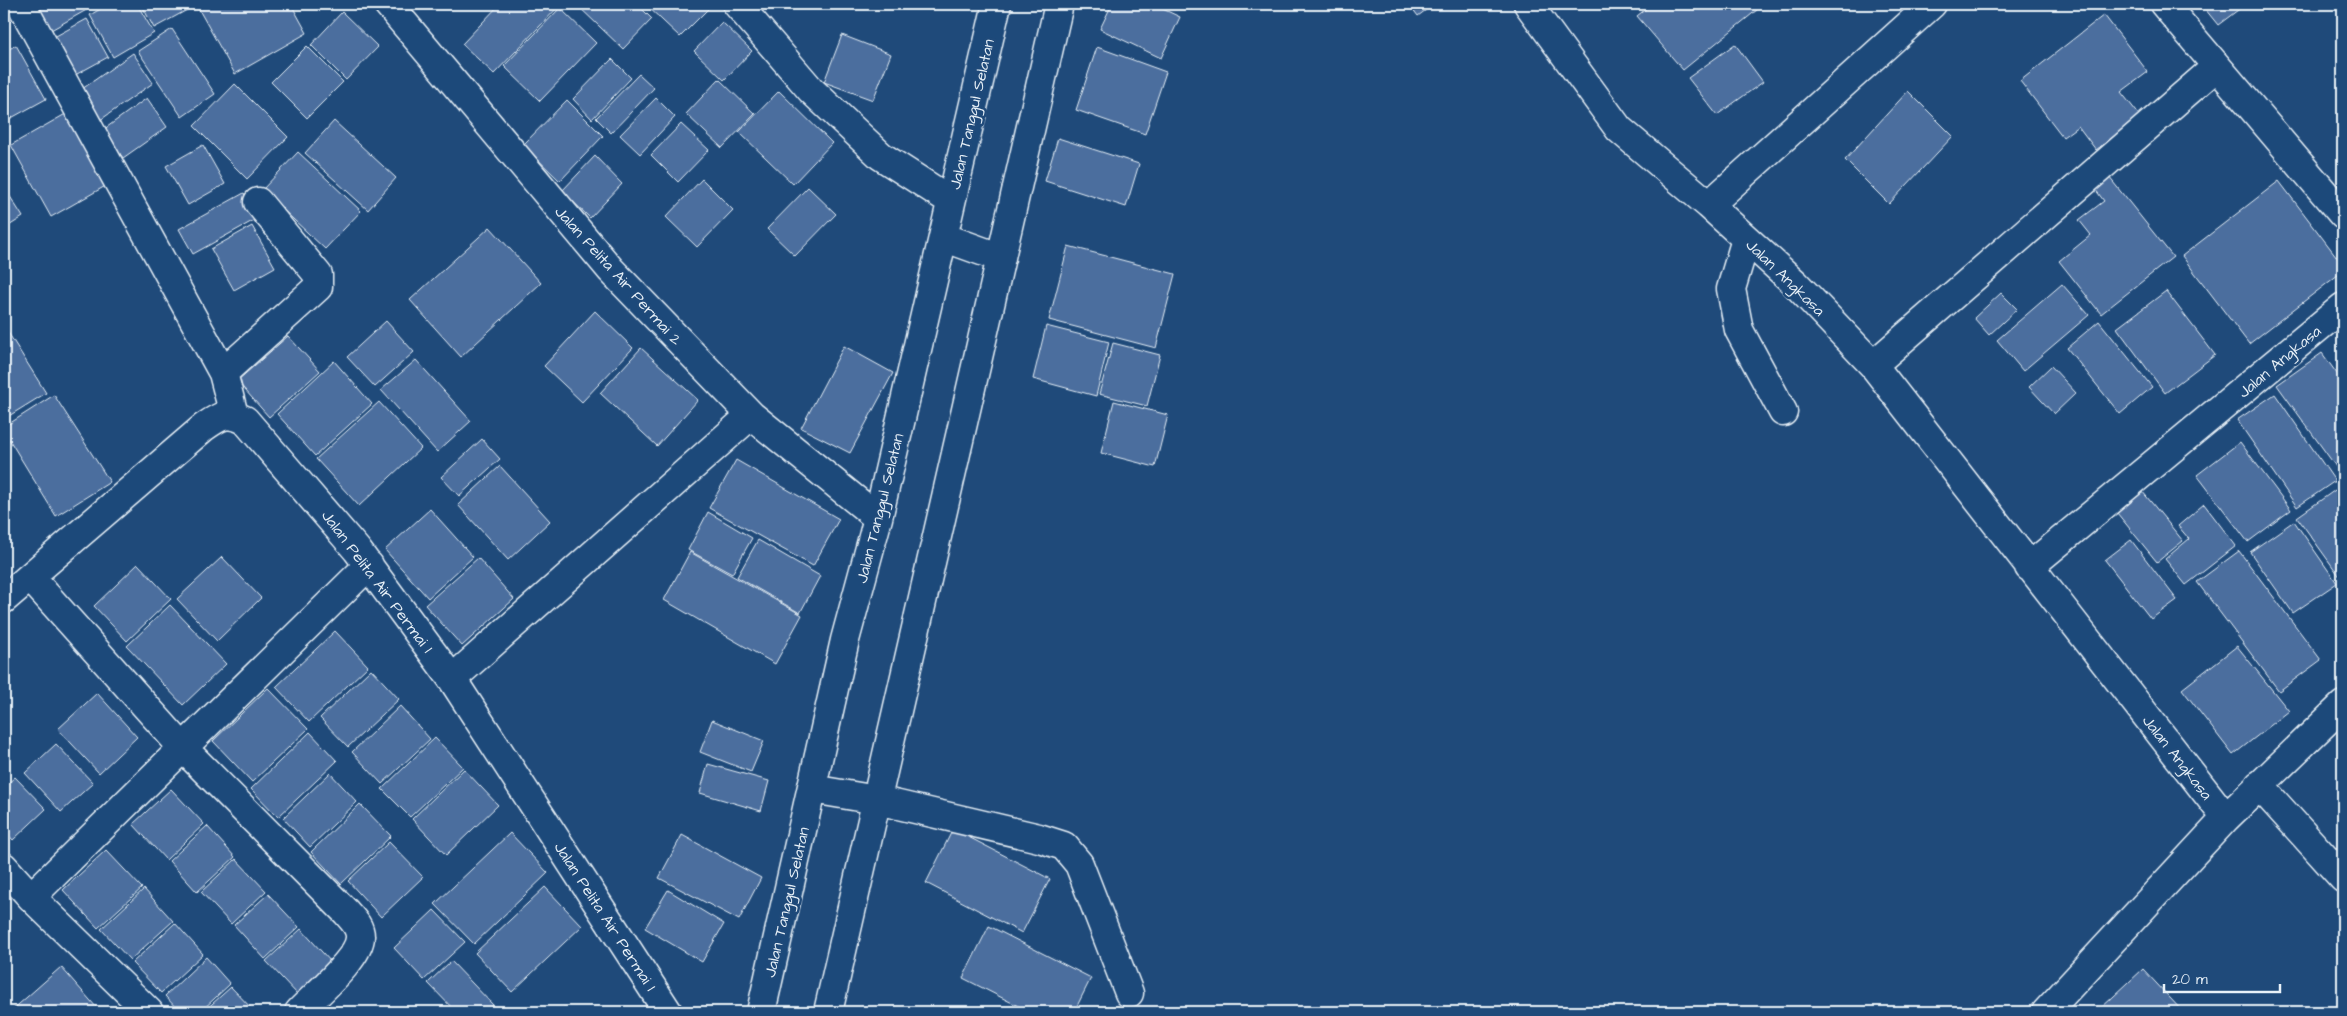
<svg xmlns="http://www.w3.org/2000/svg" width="2347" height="1016" font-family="'Architects Daughter',sans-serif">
<rect width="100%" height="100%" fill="#1f4a7a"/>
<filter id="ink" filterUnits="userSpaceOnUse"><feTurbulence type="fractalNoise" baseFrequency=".02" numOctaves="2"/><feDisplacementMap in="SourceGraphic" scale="10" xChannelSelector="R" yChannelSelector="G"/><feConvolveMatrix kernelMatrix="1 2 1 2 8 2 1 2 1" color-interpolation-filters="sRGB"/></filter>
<g filter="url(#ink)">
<path fill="#4c6e9e" stroke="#e8f1f8" d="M 27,4 L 97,4 L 44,34 Z
M 109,4 L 137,4 L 154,33 L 113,57 L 90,15 Z
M 141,4 L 198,4 L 154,28 Z
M 205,4 L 291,4 L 307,33 L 235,74 L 198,8 Z
M 500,4 L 561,4 L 494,74 L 462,44 Z
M 576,4 L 637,4 L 652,19 L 623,49 Z
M 645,4 L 713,4 L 680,37 Z
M 1112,4 L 1152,4 L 1180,17 L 1161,58 L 1100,29 Z
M 1173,4 L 1189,4 L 1187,9 Z
M 1409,4 L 1434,4 L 1418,16 Z
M 1652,4 L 1762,4 L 1763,5 L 1683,70 L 1637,16 Z
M 2201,4 L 2246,4 L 2218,25 Z
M 4,8 L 11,21 L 4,24 Z
M 560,8 L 596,43 L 540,101 L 504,66 Z
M 342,12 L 378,47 L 346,80 L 311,45 Z
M 2104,15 L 2148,72 L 2121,92 L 2140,116 L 2096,150 L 2078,126 L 2063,137 L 2020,81 Z
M 87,19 L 108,57 L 66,80 L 45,42 Z
M 722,22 L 752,51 L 724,80 L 694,51 Z
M 172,29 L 215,94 L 182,117 L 138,51 Z
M 842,35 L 891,54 L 873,100 L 824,82 Z
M 1735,44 L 1763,82 L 1717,115 L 1688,78 Z
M 16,45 L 46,99 L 4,122 L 4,52 Z
M 307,46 L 343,82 L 307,118 L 271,82 Z
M 1097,47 L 1166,72 L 1145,134 L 1076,110 Z
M 133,53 L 153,83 L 96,123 L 75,94 Z
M 612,59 L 631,78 L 592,119 L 573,99 Z
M 639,74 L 654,88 L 611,133 L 596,118 Z
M 719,79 L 755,114 L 722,148 L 686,114 Z
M 235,84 L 288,137 L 247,179 L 194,126 Z
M 779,91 L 832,143 L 793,184 L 739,132 Z
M 1908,91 L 1953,136 L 1889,204 L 1845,160 Z
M 147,98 L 167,127 L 123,158 L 103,130 Z
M 656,98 L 675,117 L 640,154 L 620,135 Z
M 567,100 L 603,136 L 560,181 L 523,145 Z
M 69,112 L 109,184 L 51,217 L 11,145 Z
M 334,121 L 396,178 L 368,210 L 305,153 Z
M 681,124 L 709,150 L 678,182 L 651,155 Z
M 1058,138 L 1139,164 L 1126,207 L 1045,181 Z
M 203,145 L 225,184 L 188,205 L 166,166 Z
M 298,152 L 361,211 L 325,249 L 262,190 Z
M 595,156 L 622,184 L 590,218 L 562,191 Z
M 2109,177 L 2173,257 L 2101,314 L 2059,261 L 2091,235 L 2079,220 L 2104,201 L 2095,189 Z
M 702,179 L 733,210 L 697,247 L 666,217 Z
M 2279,181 L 2343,265 L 2343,271 L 2249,344 L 2182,256 Z
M 4,187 L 23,217 L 4,229 Z
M 808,187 L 836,214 L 795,256 L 767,229 Z
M 244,193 L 258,218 L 193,254 L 179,229 Z
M 252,226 L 275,267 L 234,290 L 211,249 Z
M 490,227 L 541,283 L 461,357 L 410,300 Z
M 1068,246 L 1175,274 L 1156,348 L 1049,320 Z
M 2062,284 L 2089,315 L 2023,371 L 1997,340 Z
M 2166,291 L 2215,355 L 2165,393 L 2117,328 Z
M 2001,293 L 2017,309 L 1989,335 L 1974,318 Z
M 595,311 L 633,348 L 582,402 L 544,366 Z
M 386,321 L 414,352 L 375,387 L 347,357 Z
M 2099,321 L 2152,387 L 2120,414 L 2067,348 Z
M 4,326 L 46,393 L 4,419 Z
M 1046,326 L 1109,342 L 1096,396 L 1033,379 Z
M 288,336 L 320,371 L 269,417 L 237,381 Z
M 1113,343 L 1160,355 L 1147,406 L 1099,394 Z
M 844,346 L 893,373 L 850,453 L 801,428 Z
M 641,348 L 698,400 L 657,446 L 600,393 Z
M 2322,353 L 2343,382 L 2342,475 L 2277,385 Z
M 416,360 L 471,421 L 437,452 L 381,390 Z
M 334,361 L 372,404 L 315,456 L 277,414 Z
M 2051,366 L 2076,393 L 2054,414 L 2029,387 Z
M 2275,394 L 2335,481 L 2297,507 L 2237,420 Z
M 54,395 L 110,482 L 56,516 L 4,431 L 4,427 Z
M 1114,401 L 1168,415 L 1155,467 L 1101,453 Z
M 379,402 L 421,448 L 359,506 L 316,459 Z
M 482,439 L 500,459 L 459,496 L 441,477 Z
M 2240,442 L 2291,510 L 2248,542 L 2197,475 Z
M 736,460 L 839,519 L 813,566 L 709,508 Z
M 500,466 L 550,521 L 508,560 L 458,505 Z
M 2338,488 L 2343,495 L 2343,581 L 2297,517 Z
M 2142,491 L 2183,541 L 2157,562 L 2117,513 Z
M 2204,504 L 2236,546 L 2186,585 L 2165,559 L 2189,539 L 2178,526 Z
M 430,509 L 473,557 L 428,598 L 385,550 Z
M 708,512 L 752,538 L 732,574 L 688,550 Z
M 2294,521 L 2337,583 L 2293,613 L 2250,552 Z
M 758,540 L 820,576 L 800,613 L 737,577 Z
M 2131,540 L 2177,600 L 2151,619 L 2105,560 Z
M 2239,551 L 2321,660 L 2279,691 L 2197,582 Z
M 690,552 L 802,615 L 775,664 L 664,600 Z
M 222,557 L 261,598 L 217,641 L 177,599 Z
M 478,558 L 514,599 L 462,646 L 425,605 Z
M 138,564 L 171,599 L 127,641 L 94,606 Z
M 170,605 L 226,664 L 183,705 L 127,646 Z
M 335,631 L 368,666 L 309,722 L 276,687 Z
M 2237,646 L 2289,711 L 2233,755 L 2182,689 Z
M 371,669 L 399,699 L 348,747 L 320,718 Z
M 268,688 L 308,729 L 252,782 L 213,741 Z
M 97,693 L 137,737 L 99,773 L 58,729 Z
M 400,706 L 430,739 L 382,784 L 352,752 Z
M 712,720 L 764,741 L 751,772 L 700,752 Z
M 310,732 L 337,761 L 278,817 L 251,789 Z
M 435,738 L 463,767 L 410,817 L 382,789 Z
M 56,744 L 93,783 L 61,812 L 25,773 Z
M 708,764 L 769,781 L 761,811 L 700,793 Z
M 464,769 L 498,805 L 446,855 L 412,819 Z
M 330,773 L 357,802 L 310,847 L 283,818 Z
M 15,777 L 46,809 L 13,840 L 4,830 L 4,787 Z
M 171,789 L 204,824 L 166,860 L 133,824 Z
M 360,804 L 391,836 L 341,884 L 311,852 Z
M 207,826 L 235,857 L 197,892 L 169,861 Z
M 953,829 L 1050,879 L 1022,933 L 926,883 Z
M 510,833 L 548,873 L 474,944 L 435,904 Z
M 682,835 L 761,878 L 739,920 L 659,878 Z
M 389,842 L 423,877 L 381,917 L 348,881 Z
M 106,850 L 142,888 L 98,928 L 63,890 Z
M 236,859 L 266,891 L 231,924 L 201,892 Z
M 545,887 L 582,926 L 512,992 L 475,953 Z
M 144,889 L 173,921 L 130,960 L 101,929 Z
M 668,890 L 724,924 L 702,962 L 645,928 Z
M 268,894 L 299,927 L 265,959 L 234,925 Z
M 434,910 L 465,942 L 424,980 L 394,948 Z
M 175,923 L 203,954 L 161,993 L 132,963 Z
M 989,926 L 1091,978 L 1074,1012 L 1030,1012 L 963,978 Z
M 301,929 L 332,963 L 298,995 L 266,961 Z
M 206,957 L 230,984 L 200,1012 L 180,1012 L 165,996 Z
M 451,961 L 493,1005 L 486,1012 L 456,1012 L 428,983 Z
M 61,967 L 97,1008 L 92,1012 L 10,1012 Z
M 2143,969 L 2183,1012 L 2101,1012 L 2099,1010 Z
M 231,987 L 255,1012 L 203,1012 Z
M 564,1007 L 570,1012 L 560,1012 Z"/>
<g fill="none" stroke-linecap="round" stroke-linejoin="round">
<g stroke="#e8f1f8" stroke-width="31">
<path id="minor" d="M 21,4 L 223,373
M 388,4 L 611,270 L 751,415 L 878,518
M 737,4 L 811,90 L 881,156 L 951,201
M 1528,4 L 1619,129 L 1709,205 L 1795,283 L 1873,365 L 2226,818
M 2164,4 L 2343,215
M 1709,205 L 1932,4
M 943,237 L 1001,258
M 1746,239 L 1731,289 L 1739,330 L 1783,412
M 1873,365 L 2216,67
M 234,415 L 223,373 L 318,287 L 318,275 L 258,202
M 2029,567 L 2343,307
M 30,577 L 184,749 L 346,912 C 352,919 360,926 360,936 C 361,957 314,996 299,1012
M 4,599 L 204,427 C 220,416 227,411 245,420 L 357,550 L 452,679 L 668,1012
M 452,679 L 751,415
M 2259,785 L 2343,878
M 812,789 L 877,800 L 1039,838 L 1064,846 L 1079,864 L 1129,993
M 4,867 L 31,897 L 149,1012
M 31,897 L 369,565
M 761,1012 L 845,640 L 878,518 L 997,4
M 828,1012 L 1059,4
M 2046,1012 L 2226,818 L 2343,705"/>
</g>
<use href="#minor" stroke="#1f4a7a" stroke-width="28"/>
</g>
</g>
<g text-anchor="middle" stroke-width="5" stroke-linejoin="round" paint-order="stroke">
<g font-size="16" fill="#e8f1f8" stroke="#1f4a7a">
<text transform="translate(971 114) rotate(-77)" y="6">Jalan Tanggul Selatan</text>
<text transform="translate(619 275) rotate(48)" y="6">Jalan Pelita Air Permai 2</text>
<text transform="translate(1786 277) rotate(44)" y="6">Jalan Angkasa</text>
<text transform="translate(2279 361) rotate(-40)" y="6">Jalan Angkasa</text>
<text transform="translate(879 508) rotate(-76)" y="6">Jalan Tanggul Selatan</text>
<text transform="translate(378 581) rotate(53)" y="6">Jalan Pelita Air Permai 1</text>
<text transform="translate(2178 757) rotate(52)" y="6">Jalan Angkasa</text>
<text transform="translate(786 902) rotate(-77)" y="6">Jalan Tanggul Selatan</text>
<text transform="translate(606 916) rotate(57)" y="6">Jalan Pelita Air Permai 1</text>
</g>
</g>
<rect width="2347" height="1016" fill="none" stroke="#1f4a7a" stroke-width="20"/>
<rect x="10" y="10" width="2327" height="996" fill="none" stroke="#e8f1f8" stroke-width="2" filter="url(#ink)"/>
<path d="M2164 984v8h116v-8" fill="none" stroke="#e8f1f8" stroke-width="2.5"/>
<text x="2172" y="984" font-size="15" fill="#e8f1f8" stroke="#1f4a7a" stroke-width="4" paint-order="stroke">20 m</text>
</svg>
